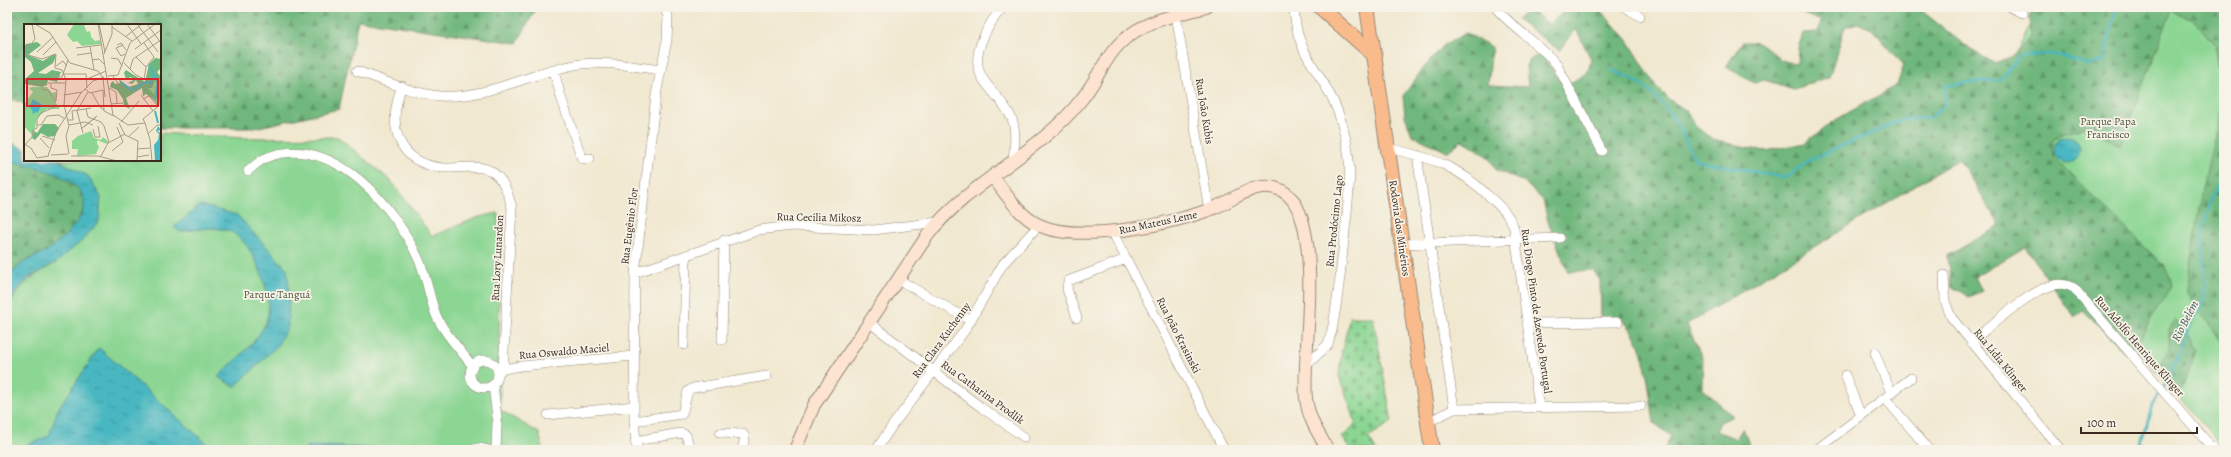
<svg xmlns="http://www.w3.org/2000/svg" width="2231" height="457" font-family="Alegreya,serif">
<defs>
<pattern id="forest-firs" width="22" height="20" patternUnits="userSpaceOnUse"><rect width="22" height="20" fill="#70b77d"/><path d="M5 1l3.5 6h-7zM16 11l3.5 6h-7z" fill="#5d9566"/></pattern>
<pattern id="cemetery-stones" width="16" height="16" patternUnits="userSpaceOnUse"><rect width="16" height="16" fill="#8bd693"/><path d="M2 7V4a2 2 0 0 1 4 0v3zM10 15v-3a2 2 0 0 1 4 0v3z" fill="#79b87e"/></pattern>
<pattern id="water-ripples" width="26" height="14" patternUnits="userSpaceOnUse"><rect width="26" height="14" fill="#48b7c1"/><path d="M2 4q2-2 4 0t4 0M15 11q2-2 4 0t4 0" fill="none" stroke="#3d959c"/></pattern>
</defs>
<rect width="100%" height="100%" fill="#f7f3e8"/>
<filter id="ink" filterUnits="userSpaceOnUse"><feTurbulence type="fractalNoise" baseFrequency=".025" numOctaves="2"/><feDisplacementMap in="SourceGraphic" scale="8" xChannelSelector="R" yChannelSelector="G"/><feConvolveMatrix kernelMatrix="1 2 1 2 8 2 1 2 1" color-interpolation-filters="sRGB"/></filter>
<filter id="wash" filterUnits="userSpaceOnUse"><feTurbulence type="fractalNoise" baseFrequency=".012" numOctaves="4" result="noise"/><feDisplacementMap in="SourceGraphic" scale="16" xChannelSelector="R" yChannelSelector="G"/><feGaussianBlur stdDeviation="0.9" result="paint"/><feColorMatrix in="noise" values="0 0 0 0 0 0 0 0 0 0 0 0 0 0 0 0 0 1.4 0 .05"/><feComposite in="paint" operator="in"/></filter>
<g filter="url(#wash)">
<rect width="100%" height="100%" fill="#f1e8d0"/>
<path fill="#8bd693" stroke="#638058" d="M 2040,7 L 2224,7 L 2224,447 L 2066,271 L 1973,136 Z
M 160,133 L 243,138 L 338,137 L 391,181 L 432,236 L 479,217 L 498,213 L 500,410 L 539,433 L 543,450 L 7,450 L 7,309 C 20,283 33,276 57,262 L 63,161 L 58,160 L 160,160 Z"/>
<path fill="url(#forest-firs)" stroke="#56704e" d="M 7,7 L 537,7 L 517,43 L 358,20 L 339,109 L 255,128 L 160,128 L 160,25 L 25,25 L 25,104 L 7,98 Z
M 1561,7 L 1597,7 L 1628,40 L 1655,85 L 1670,100 L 1688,112 L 1696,127 L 1715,140 L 1742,147 L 1766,151 L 1805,143 L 1832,122 L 1897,85 L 1904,65 L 1872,29 L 1857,23 L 1845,27 L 1829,77 L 1794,89 L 1764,80 L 1754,83 L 1726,67 L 1742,42 C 1760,41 1769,47 1781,61 L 1797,63 L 1798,48 L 1803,33 L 1818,32 L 1821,21 L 1794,10 L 1791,7 L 1917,7 L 1971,50 L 1994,63 L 2011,57 L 2031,37 L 2030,16 L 2034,7 L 2224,7 L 2224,347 L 2206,320 L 2196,310 L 2186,290 L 2202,189 L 2221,111 L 2215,45 L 2194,20 L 2171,12 L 2120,146 L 2089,126 L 2063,134 L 2054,140 L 2052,149 L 2055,159 L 2164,266 L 2170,277 L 2172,288 L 2146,324 L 2142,337 L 2125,353 L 2083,311 L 2074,317 L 2025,247 L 1975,277 L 1982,291 L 1969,297 L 1951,286 L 1947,256 L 2000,226 L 1959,159 L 1687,324 L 1703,360 L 1702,388 L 1733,416 L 1719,423 L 1717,431 L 1736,439 L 1743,428 L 1751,450 L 1664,450 L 1671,436 L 1654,423 C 1648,389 1648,344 1622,319 L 1601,319 L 1600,280 L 1593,270 L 1568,272 L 1548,222 L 1543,200 L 1525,183 L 1497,170 L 1488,157 L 1462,140 L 1447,152 L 1412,135 L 1405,116 L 1403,96 L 1422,70 L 1444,45 L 1466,33 L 1492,47 L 1488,85 L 1528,87 L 1526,65 L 1532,58 L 1542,54 L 1564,87 L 1588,72 L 1591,59 L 1576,29 L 1560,51 L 1517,19 L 1531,10 L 1549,24 L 1563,13 Z
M 7,156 L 61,171 L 83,183 L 97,213 L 26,272 L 7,298 Z
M 2175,320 L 2184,328 L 2196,350 L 2184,385 L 2180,391 L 2174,388 L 2158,369 L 2169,350 L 2169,329 Z"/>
<path fill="url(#cemetery-stones)" stroke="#638058" d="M 1350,317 L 1373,317 L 1392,422 L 1368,437 L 1376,450 L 1351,450 L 1342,437 L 1356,423 L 1339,376 L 1342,350 Z"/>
<path fill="url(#water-ripples)" stroke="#427070" d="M2054 150a13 13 0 1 1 26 0a13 13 0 1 1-26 0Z
M 7,141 L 25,149 L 25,160 L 58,160 L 88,176 L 101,197 L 99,221 L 84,239 L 57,262 L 30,277 L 15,293 L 7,309 L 7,279 C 12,274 18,266 24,262 C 31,258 39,255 46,251 C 57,244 69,232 77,222 C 107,180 35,167 7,160 Z
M 200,205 L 237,215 L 287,269 L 289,290 L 288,327 L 276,347 L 235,387 L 218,377 C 234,360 257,344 266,322 C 276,299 253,239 229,231 C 214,225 195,230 180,232 L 174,227 Z
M 99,348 L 214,450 L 14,450 L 49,436 L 58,409 Z
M 307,446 L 375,448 L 376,450 L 304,450 Z"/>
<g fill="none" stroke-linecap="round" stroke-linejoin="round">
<path stroke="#48b7c1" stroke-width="2.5" d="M 1611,70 C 1620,74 1631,78 1639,83 C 1666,101 1683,131 1695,160 L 1786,178 L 1808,161 L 1903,119 L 1929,118 L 1945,106 L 1946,85 L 2000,80 L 2020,55 L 2053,54 L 2089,65 L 2104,61 L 2116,7
M 2163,388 L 2177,360 L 2192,321 L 2205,300 L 2203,229 L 2212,196 L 2224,172
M 2140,450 L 2152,406 L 2160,392"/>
</g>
</g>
<g filter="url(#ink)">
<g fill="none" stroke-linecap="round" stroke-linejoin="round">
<g stroke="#968977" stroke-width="10">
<path id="street" d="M 1003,7 C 988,24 968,57 983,79 C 992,93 1005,103 1012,119 C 1017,132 1014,149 1013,162
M 1294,7 C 1296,58 1322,69 1338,112 C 1356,161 1349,191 1344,240 C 1341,270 1338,300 1332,330 L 1328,344 L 1306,366
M 1495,7 C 1513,29 1539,43 1557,65 L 1602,151
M 1624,7 L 1640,16
M 2010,7 L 2022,13
M 1176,15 L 1209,210
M 357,71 C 383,80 411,93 439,96 C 486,100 535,70 581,64 C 607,61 635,67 661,70
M 554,71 L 561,97 L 582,159 L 590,158
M 402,86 C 387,125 396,163 443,168 C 457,169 475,164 489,170 C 504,178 508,193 512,208 L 503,369
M 1388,148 C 1435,159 1457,165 1492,199 C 1501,208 1510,215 1514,228 L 1539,407
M 1417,155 L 1454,409
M 248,171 C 254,166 261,159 268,157 C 334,133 395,207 419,260 C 427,278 429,297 436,315 C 444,334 461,350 473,367
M 1112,231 L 1224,450
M 1402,244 L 1560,238
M 635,273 L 759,230 L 792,226 L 874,230 L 938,222
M 1944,275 L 1945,301 L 1951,317 L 2061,450
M 899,280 L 971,321
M 1077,318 L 1067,289 L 1068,281 L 1126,259
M 870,323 L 982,408 L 1024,437
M 1527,323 L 1618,322
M 722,340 L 724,240
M 1971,342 C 1991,326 2030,290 2054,285 C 2062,283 2067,285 2074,288 L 2214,450
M 684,345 L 686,255
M 1875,353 L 1891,393
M470 374a14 14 0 1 1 28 0a14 14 0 1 1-28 0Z
M 498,373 L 503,369 L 521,366 L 634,356
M 1845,375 L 1861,416
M 493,385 L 497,417
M 1885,398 L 1929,450
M 548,415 L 634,406
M 634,421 L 682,414 L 688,391 L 693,388 L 767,376
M 1428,422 L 1454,409 L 1641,406
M 720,433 L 743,434 L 745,437 L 742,450
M 635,441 L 681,433 L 686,435 L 690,450
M 471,450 L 478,448 L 488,450
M 496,450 L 497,423
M 637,450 L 634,421 L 635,273 L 656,95 L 667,40 L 668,16 L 664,7
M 876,450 L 892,426 L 965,330 L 1003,264 L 1039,225
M 1816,450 L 1911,378"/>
</g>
<g stroke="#968977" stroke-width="14">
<path id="secondary" d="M 993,177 C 1006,194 1019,216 1039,225 C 1079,244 1176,224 1216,207 C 1235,199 1254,182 1275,188 C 1330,201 1301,356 1306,398 C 1308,418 1318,433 1328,450
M 795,450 L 814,405 L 927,236 C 969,181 1038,155 1081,100 C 1098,80 1107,50 1130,35 C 1151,19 1181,14 1206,7"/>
</g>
<g stroke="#968977" stroke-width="16">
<path id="primary" d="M 1320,7 L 1375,56
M 1367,7 L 1432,450"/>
</g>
<use href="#street" stroke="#fff" stroke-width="9"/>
<use href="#secondary" stroke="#fde4d1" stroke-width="12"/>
<use href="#primary" stroke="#fabb8c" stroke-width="14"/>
</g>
</g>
<g text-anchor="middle" stroke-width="3.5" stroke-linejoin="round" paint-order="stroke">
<g font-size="11" fill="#3b2a1e" stroke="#f7f3e8">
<text transform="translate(1205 111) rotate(81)" y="4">Rua João Kubis</text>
<text transform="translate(819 217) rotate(1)" y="4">Rua Cecília Mikosz</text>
<text transform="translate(1334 221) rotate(-84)" y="4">Rua Prodócimo Lago</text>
<text transform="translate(1158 222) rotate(-12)" y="4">Rua Mateus Leme</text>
<text transform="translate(629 226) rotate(-83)" y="4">Rua Eugênio Flor</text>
<text transform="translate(1400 228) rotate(82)" y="4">Rodovia dos Minérios</text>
<text transform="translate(497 258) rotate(-87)" y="4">Rua Lory Lunardon</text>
<text transform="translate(1537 311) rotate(82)" y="4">Rua Diogo Pinto de Azevedo Portugal</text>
<text transform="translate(1179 335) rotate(63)" y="4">Rua João Krasinski</text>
<text transform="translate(941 340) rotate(-54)" y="4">Rua Clara Kuchenny</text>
<text transform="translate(2140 346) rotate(49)" y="4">Rua Adolfo Henrique Klinger</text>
<text transform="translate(564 351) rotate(-5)" y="4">Rua Oswaldo Maciel</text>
<text transform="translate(2001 360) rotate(51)" y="4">Rua Lídia Klinger</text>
<text transform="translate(983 392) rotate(36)" y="4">Rua Catharina Prodlik</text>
</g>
<g font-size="11" fill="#4f553b" stroke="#f7f3e8">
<text x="2108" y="125">Parque Papa<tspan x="2108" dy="13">Francisco</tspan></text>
<text x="277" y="298">Parque Tanguá</text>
</g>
<g font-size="12" font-style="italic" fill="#405b57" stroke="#f7f3e8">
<text transform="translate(2185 321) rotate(-63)" y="4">Rio Belém</text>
</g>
</g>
<g transform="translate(24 24)">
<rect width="137" height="137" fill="#f1e8d0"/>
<path d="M 50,0 L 62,0 L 60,2 L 63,8 L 66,7 L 67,13 L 71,17 L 76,16 L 77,20 L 58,22 L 53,17 L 49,18 L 43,11 ZM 126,50 L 137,55 L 137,79 L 134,82 L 119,63 ZM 9,63 L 23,63 L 28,69 L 32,68 L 32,79 L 36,85 L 23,85 L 13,94 L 9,112 L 0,102 L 0,80 L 9,68 L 5,64 ZM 67,107 L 70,114 L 77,116 L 79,113 L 85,118 L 83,120 L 73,116 L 73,120 L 75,123 L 72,130 L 53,132 L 54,125 L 48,125 L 48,117 L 54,112 Z" fill="#8bd693"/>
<path d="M 13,18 L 17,21 L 4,31 L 19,37 L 30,30 L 32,32 L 29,39 L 14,49 L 22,50 L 28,46 L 37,48 L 33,58 L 24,56 L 23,61 L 18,63 L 1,60 L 1,55 L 10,47 L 7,38 L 0,32 L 0,24 L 2,20 ZM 131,34 L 137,35 L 136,45 L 133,48 L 137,53 L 137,79 L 132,72 L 134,62 L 131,56 L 128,64 L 124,64 L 131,71 L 129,75 L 122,70 L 119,72 L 118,64 L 102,74 L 106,85 L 100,82 L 99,75 L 93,66 L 86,63 L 87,59 L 89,57 L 91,60 L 96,59 L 95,55 L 104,63 L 114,60 L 112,56 L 108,60 L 104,59 L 110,56 L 107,53 L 102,55 L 100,49 L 102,46 L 121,58 L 125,40 ZM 19,100 L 31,100 L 35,104 L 31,112 L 24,113 L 17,109 L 11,116 L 8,114 L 10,107 L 13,109 Z" fill="#70b77d"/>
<path d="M 9,75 L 20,82 L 17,82 L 14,88 L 7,90 L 9,88 L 6,83 L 0,82 L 6,81 ZM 134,102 L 137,106 L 133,107 L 137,109 L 137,137 L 131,137 L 130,121 L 134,116 L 135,110 L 132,107 Z" fill="#48b7c1"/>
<path fill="none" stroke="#48b7c1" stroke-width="2" d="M 125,41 L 134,57 L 131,76M 98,59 L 108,66 L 122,58 L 127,59 L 129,52 L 132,53M 131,87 L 134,99"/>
<path fill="none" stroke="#a89c89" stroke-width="1" d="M 8,0 L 11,15 L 3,26 L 4,31 L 18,35 L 32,30 L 31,44 L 38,46 L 42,56 L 40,81 L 45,102 L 42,112 L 45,130M 11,0 L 26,9 L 46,39 L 74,47 L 80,55M 74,0 L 89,91 L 104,101 L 121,99 L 126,116 L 128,137M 75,0 L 81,28M 103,0 L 117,20M 113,0 L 134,28M 123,0 L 137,19M 88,3 L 108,17M 101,13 L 118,0M 120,19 L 130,33 L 122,43 L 120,55M 93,21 L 97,19 L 102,26M 99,21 L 92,24 L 97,32 L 101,30M 66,22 L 70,46M 52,24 L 77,21M 111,25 L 137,6M 13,28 L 29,13M 80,30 L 88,10 L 88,0M 19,31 L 32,18M 53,31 L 67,29M 112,33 L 122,43M 87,34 L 94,35 L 98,42M 68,36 L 75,35 L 80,40M 100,39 L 112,51 L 122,56M 32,42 L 39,37 L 43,42M 106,45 L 109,35 L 137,16M 39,50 L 62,50 L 63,64M 27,52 L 38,53 L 44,36M 84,52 L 94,51 L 106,19 L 131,0M 89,52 L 97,64M 79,54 L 81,73M 63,55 L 82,47M 24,59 L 42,59M 27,60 L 27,64 L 33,66 L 32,77M 85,64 L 92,68 L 93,79M 17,65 L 24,66 L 31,77M 61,65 L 66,69 L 79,66 L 80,87 L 90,92M 68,69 L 76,83 L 80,86M 40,71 L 58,68M 117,71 L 129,87M 119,75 L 125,72 L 134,82M 87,80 L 99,79M 62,85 L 64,93 L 77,98 L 80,102 L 85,118M 44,96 L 49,96 L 48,87 L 67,84M 97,98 L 115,77M 95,99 L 101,111 L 114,117 L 113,137M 121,99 L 119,95 L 137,80M 13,101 L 17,101 L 23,92 L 35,91 L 41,95M 45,101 L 61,98 L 69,101M 57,105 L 73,92 L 60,103M 69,105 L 71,113 L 76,113 L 74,102M 59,109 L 53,87 L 64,68M 124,110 L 133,101 L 137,101M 18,112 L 31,116M 104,113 L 115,103M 16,114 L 25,124M 0,120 L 7,124 L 13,134 L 25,132M 1,121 L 8,113 L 9,106 L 13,104 L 13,95 L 17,89 L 31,83M 113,125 L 126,124M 88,127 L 99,118 L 93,103M 27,131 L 44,130M 24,132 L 32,108 L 57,69 L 69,57 L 80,53M 47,132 L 74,132 L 93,137M 77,132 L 84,119 L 101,110M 113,133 L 125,131"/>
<path fill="#d62828" fill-opacity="0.15" stroke="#d62828" stroke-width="2" d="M 3,55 L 134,55 L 134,82 L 3,82 Z"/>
<rect width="137" height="137" fill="none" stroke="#3b2a1e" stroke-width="2"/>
</g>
<rect width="2231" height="457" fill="none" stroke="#f7f3e8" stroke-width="24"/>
<path d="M2081 427v6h116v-6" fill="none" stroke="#3b2a1e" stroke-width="2"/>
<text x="2087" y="427" font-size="12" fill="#3b2a1e" stroke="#f7f3e8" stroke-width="3" paint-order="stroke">100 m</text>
</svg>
